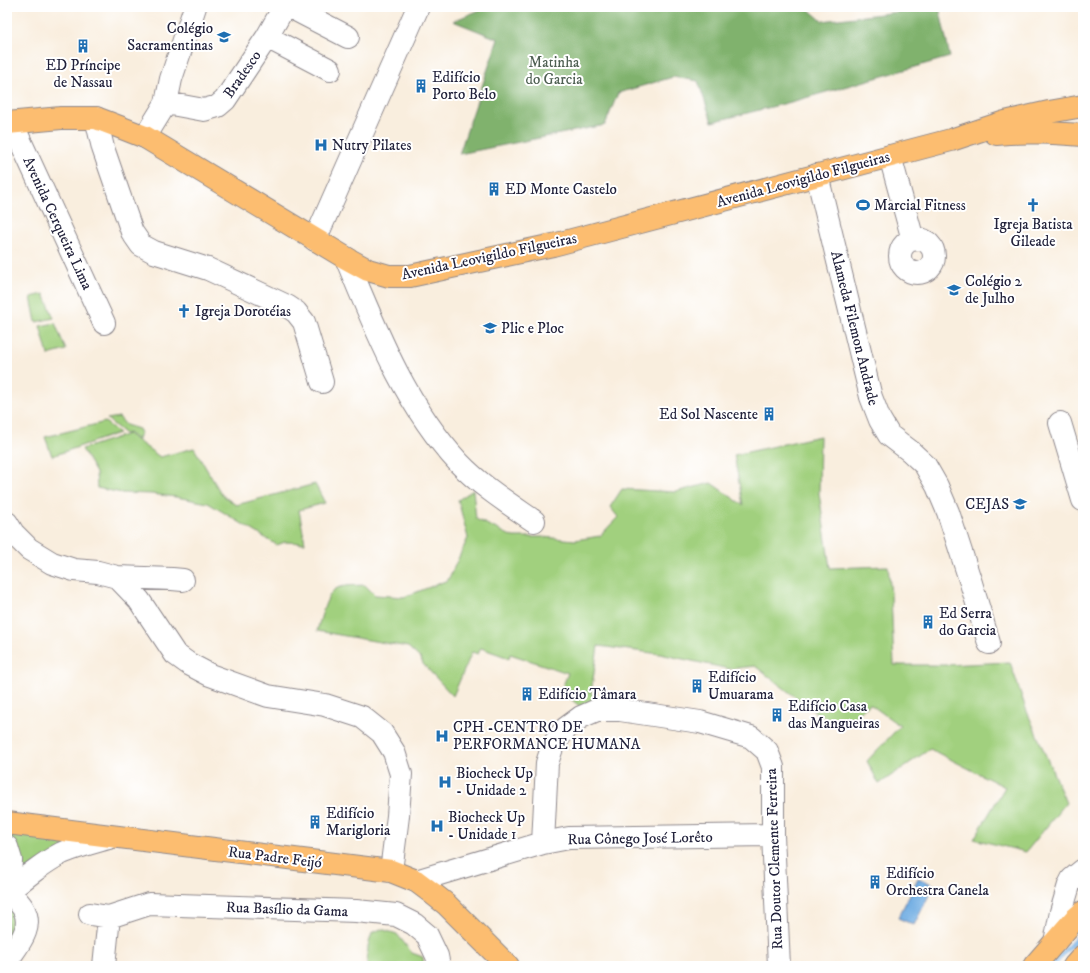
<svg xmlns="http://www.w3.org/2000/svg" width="1090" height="973" font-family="'IM FELL DW Pica',serif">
<rect width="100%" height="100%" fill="#fff"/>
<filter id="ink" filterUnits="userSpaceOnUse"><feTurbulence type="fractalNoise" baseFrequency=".025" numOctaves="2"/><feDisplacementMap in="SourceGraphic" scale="8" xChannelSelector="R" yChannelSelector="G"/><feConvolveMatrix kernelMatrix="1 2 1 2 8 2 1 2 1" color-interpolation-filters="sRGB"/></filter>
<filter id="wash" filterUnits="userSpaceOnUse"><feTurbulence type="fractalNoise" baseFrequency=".012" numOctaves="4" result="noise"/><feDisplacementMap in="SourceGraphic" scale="16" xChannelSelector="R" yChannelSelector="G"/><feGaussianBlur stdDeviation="0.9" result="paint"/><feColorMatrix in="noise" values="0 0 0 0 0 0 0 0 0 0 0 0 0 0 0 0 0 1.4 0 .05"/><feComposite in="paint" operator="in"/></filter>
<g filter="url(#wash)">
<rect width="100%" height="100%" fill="#f9eede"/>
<path fill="#a1d07e" stroke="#62795c" d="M 44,294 L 54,318 L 36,322 L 31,297 Z
M 55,323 L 66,350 L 48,355 L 40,326 Z
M 119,417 L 126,425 L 139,429 L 141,433 L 139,435 L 138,440 L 129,433 L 125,434 L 107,419 Z
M 105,422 L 119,433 L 52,456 L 45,437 Z
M 128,434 L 160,457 L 194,448 L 222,495 L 236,505 L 315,484 L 325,503 L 299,510 L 305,543 L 285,542 L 277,545 L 208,503 L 176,497 L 151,494 L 122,493 L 97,488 L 96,473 L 82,449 Z
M 820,436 L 819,493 L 830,568 L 888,566 L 891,594 L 894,665 L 945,665 L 1010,662 L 1026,709 L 1066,803 L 1026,852 L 974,839 L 1005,787 L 930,749 L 879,784 L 867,761 L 900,726 L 870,704 L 847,723 L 835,722 L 815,712 L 755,666 L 729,669 L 660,654 L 598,646 L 591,693 L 608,709 L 588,713 L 561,691 L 568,673 L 510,654 L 509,658 L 481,648 L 478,654 L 472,652 L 453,696 L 423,664 L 421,659 L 408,647 L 317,631 C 320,621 326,596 334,590 C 343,584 355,586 365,585 L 375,595 L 404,597 L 448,580 L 468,538 L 458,500 L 473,490 L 476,519 L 513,537 L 542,537 L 575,540 L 600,536 L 618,517 L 610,507 L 622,489 L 675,492 L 711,483 L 743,505 L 734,455 Z
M 7,827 L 98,838 L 12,885 L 7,843 Z
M 8,908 C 13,914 20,922 17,931 C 16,936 10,940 7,944 L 7,909 Z
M 381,929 L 397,934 L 412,953 L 423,957 L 424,966 L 367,966 L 368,946 L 372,933 Z"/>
<path fill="#80b26d" stroke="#516a54" d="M 487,7 L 806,7 L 822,21 L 939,7 L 950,57 L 791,102 L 712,122 L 698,81 L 673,77 L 618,93 L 605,125 L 459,154 L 498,39 L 453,21 Z"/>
<path fill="#72aee3" stroke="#4a688f" d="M 918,878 L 934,885 L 914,925 L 898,918 Z"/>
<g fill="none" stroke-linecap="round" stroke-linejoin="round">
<path stroke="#72aee3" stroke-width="5.5" d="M 1053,966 L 1063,953 L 1083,933"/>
</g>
</g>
<g filter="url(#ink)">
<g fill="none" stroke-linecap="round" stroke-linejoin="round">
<g stroke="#8e888c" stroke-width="24">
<path id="minor" d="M 290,7 L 348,37
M 267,37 L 330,70
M 166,103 L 204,110 L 218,106 L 225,100 L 267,37 L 284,7
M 96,118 L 103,148 L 132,232 L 141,245 L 154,252 L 208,269 L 287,306 L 296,312 L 304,322 L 322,382
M 12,123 L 104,323
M 145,137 L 166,103 L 171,79 L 195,7
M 890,156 L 913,240
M 817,175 L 871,397 L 880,420 L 889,435 L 910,451 L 925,465 L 937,486 L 948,512 L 971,583 L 989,643
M900 256a17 17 0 1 1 34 0a17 17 0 1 1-34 0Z
M 315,240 L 418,7
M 346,258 C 376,330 405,405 459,463 C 481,486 508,503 534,521
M 1060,423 L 1083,500
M 7,523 L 13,533 L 29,549 L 52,563 L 74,570 L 98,572 L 117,577 L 139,600 L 175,654 L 189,664 L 210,675 L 268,696 L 325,705 L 362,717 L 382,733 L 394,752 L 401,774 L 398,816 L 391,871
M 117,577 L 172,579 L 183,580
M 543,843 L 547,763 L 553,745 L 566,728 L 581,717 L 597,710 L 620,710 L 700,722 L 751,737 L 767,751 L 773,767 L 773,835 L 779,966
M 7,847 L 11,860 L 9,891 L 7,892
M 416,881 L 543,843 L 569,838 L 773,835
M 90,914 L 109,917
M 1055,942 L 1061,912 L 1069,885 L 1072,879 L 1083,870
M 12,954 C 22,940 33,925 23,908 C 19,902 13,896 9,891 C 26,877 43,863 62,853 C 78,846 95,842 112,837
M 104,966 L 109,917 L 149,904 L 356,911 L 396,915 L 414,924 L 427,935 L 437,956 L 439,966"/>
</g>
<g stroke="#8e888c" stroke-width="24">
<path id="major" d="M 7,123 L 61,118 L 96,118 L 117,126 L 145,137 L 346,258 L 368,270 L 389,276 L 410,276 L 553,245 L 951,140 L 1005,122 L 1049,112 L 1083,106
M 996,134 C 1025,131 1054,133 1083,135
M 7,823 L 391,871 L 416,881 L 432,893 L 446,904 L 508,966
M 1034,966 L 1075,919 L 1083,912
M 1074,966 L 1083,956"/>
</g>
<use href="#minor" stroke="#fff" stroke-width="22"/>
<use href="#major" stroke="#fcbd6f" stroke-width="22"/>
</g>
</g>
<defs>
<g id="school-bare" transform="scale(1.08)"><path d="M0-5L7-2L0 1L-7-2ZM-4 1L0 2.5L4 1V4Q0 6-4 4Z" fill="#1f6fb2" stroke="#fff" stroke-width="2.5" paint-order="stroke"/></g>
<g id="building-bare" transform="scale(1.08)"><path d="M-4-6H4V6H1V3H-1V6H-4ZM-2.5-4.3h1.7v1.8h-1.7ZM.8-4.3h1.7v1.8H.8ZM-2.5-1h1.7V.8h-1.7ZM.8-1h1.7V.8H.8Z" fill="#1f6fb2" stroke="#fff" stroke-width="2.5" paint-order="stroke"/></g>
<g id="hospital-bare" transform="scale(1.08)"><path d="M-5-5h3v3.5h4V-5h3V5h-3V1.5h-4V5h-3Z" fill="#1f6fb2" stroke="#fff" stroke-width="2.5" paint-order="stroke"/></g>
<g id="stadium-bare" transform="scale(1.08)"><path d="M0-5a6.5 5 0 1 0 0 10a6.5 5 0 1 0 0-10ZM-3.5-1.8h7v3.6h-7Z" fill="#1f6fb2" stroke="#fff" stroke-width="2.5" paint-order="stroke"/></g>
<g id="church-bare" transform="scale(1.08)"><path d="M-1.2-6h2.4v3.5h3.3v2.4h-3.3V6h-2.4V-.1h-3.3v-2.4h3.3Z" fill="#1f6fb2" stroke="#fff" stroke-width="2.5" paint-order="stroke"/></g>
</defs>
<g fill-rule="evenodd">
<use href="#school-bare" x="224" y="37"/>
<use href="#building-bare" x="83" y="46"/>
<use href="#building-bare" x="421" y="86"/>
<use href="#hospital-bare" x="321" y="145"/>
<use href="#building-bare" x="494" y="189"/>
<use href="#stadium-bare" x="863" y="205"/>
<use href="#church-bare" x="1033" y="205"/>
<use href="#school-bare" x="954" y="290"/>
<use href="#church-bare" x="184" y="311"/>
<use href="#school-bare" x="490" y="328"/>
<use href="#building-bare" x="769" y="414"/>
<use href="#school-bare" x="1020" y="504"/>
<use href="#building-bare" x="928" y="622"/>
<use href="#building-bare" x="697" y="686"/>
<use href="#building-bare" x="527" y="694"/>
<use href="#building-bare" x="777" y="715"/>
<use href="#hospital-bare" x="442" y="736"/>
<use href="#hospital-bare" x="445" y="782"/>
<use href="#building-bare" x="315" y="822"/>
<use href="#hospital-bare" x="437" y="826"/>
<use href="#building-bare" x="875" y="882"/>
</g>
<g text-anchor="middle" stroke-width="4" stroke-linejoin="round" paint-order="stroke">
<g font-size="15" fill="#22223b" stroke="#fff" text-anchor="start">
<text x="213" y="33" text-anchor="end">Colégio<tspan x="213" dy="17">Sacramentinas</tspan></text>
<text x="83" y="70" text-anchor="middle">ED Príncipe<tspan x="83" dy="17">de Nassau</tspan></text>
<text x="432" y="82">Edifício<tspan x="432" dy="17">Porto Belo</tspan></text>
<text x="332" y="150">Nutry Pilates</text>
<text x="505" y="194">ED Monte Castelo</text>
<text x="874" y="210">Marcial Fitness</text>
<text x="1033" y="229" text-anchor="middle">Igreja Batista<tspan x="1033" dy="17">Gileade</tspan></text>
<text x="965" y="286">Colégio 2<tspan x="965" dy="17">de Julho</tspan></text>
<text x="195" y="316">Igreja Dorotéias</text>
<text x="501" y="333">Plic e Ploc</text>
<text x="758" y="419" text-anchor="end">Ed Sol Nascente</text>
<text x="1009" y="509" text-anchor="end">CEJAS</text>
<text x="939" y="618">Ed Serra<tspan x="939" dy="17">do Garcia</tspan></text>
<text x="708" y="682">Edifício<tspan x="708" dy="17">Umuarama</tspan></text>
<text x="538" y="699">Edifício Tâmara</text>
<text x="788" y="711">Edifício Casa<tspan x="788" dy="17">das Mangueiras</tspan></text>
<text x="453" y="732">CPH -CENTRO DE<tspan x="453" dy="17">PERFORMANCE HUMANA</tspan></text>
<text x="456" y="778">Biocheck Up<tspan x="456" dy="17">- Unidade 2</tspan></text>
<text x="326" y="818">Edifício<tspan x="326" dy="17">Marigloria</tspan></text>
<text x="448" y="822">Biocheck Up<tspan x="448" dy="17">- Unidade 1</tspan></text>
<text x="886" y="878">Edifício<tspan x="886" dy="17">Orchestra Canela</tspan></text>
</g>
<g font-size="15" fill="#4e5f52" stroke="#fff">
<text x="554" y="67">Matinha<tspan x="554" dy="17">do Garcia</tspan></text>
</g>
<g font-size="15" fill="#22223b" stroke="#fff">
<text transform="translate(242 74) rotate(-55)" y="5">Bradesco</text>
<text transform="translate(803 179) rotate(-15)" y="5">Avenida Leovigildo Filgueiras</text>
<text transform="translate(58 223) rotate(65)" y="5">Avenida Cerqueira Lima</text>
<text transform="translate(489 256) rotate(-12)" y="5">Avenida Leovigildo Filgueiras</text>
<text transform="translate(855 328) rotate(76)" y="5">Alameda Filemon Andrade</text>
<text transform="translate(640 838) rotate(-1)" y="5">Rua Cônego José Lorêto</text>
<text transform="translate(275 857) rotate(7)" y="5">Rua Padre Feijó</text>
<text transform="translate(774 859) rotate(-92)" y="5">Rua Doutor Clemente Ferreira</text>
<text transform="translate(287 909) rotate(2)" y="5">Rua Basílio da Gama</text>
</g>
</g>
<rect width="1090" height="973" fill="none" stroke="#fff" stroke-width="24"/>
</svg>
